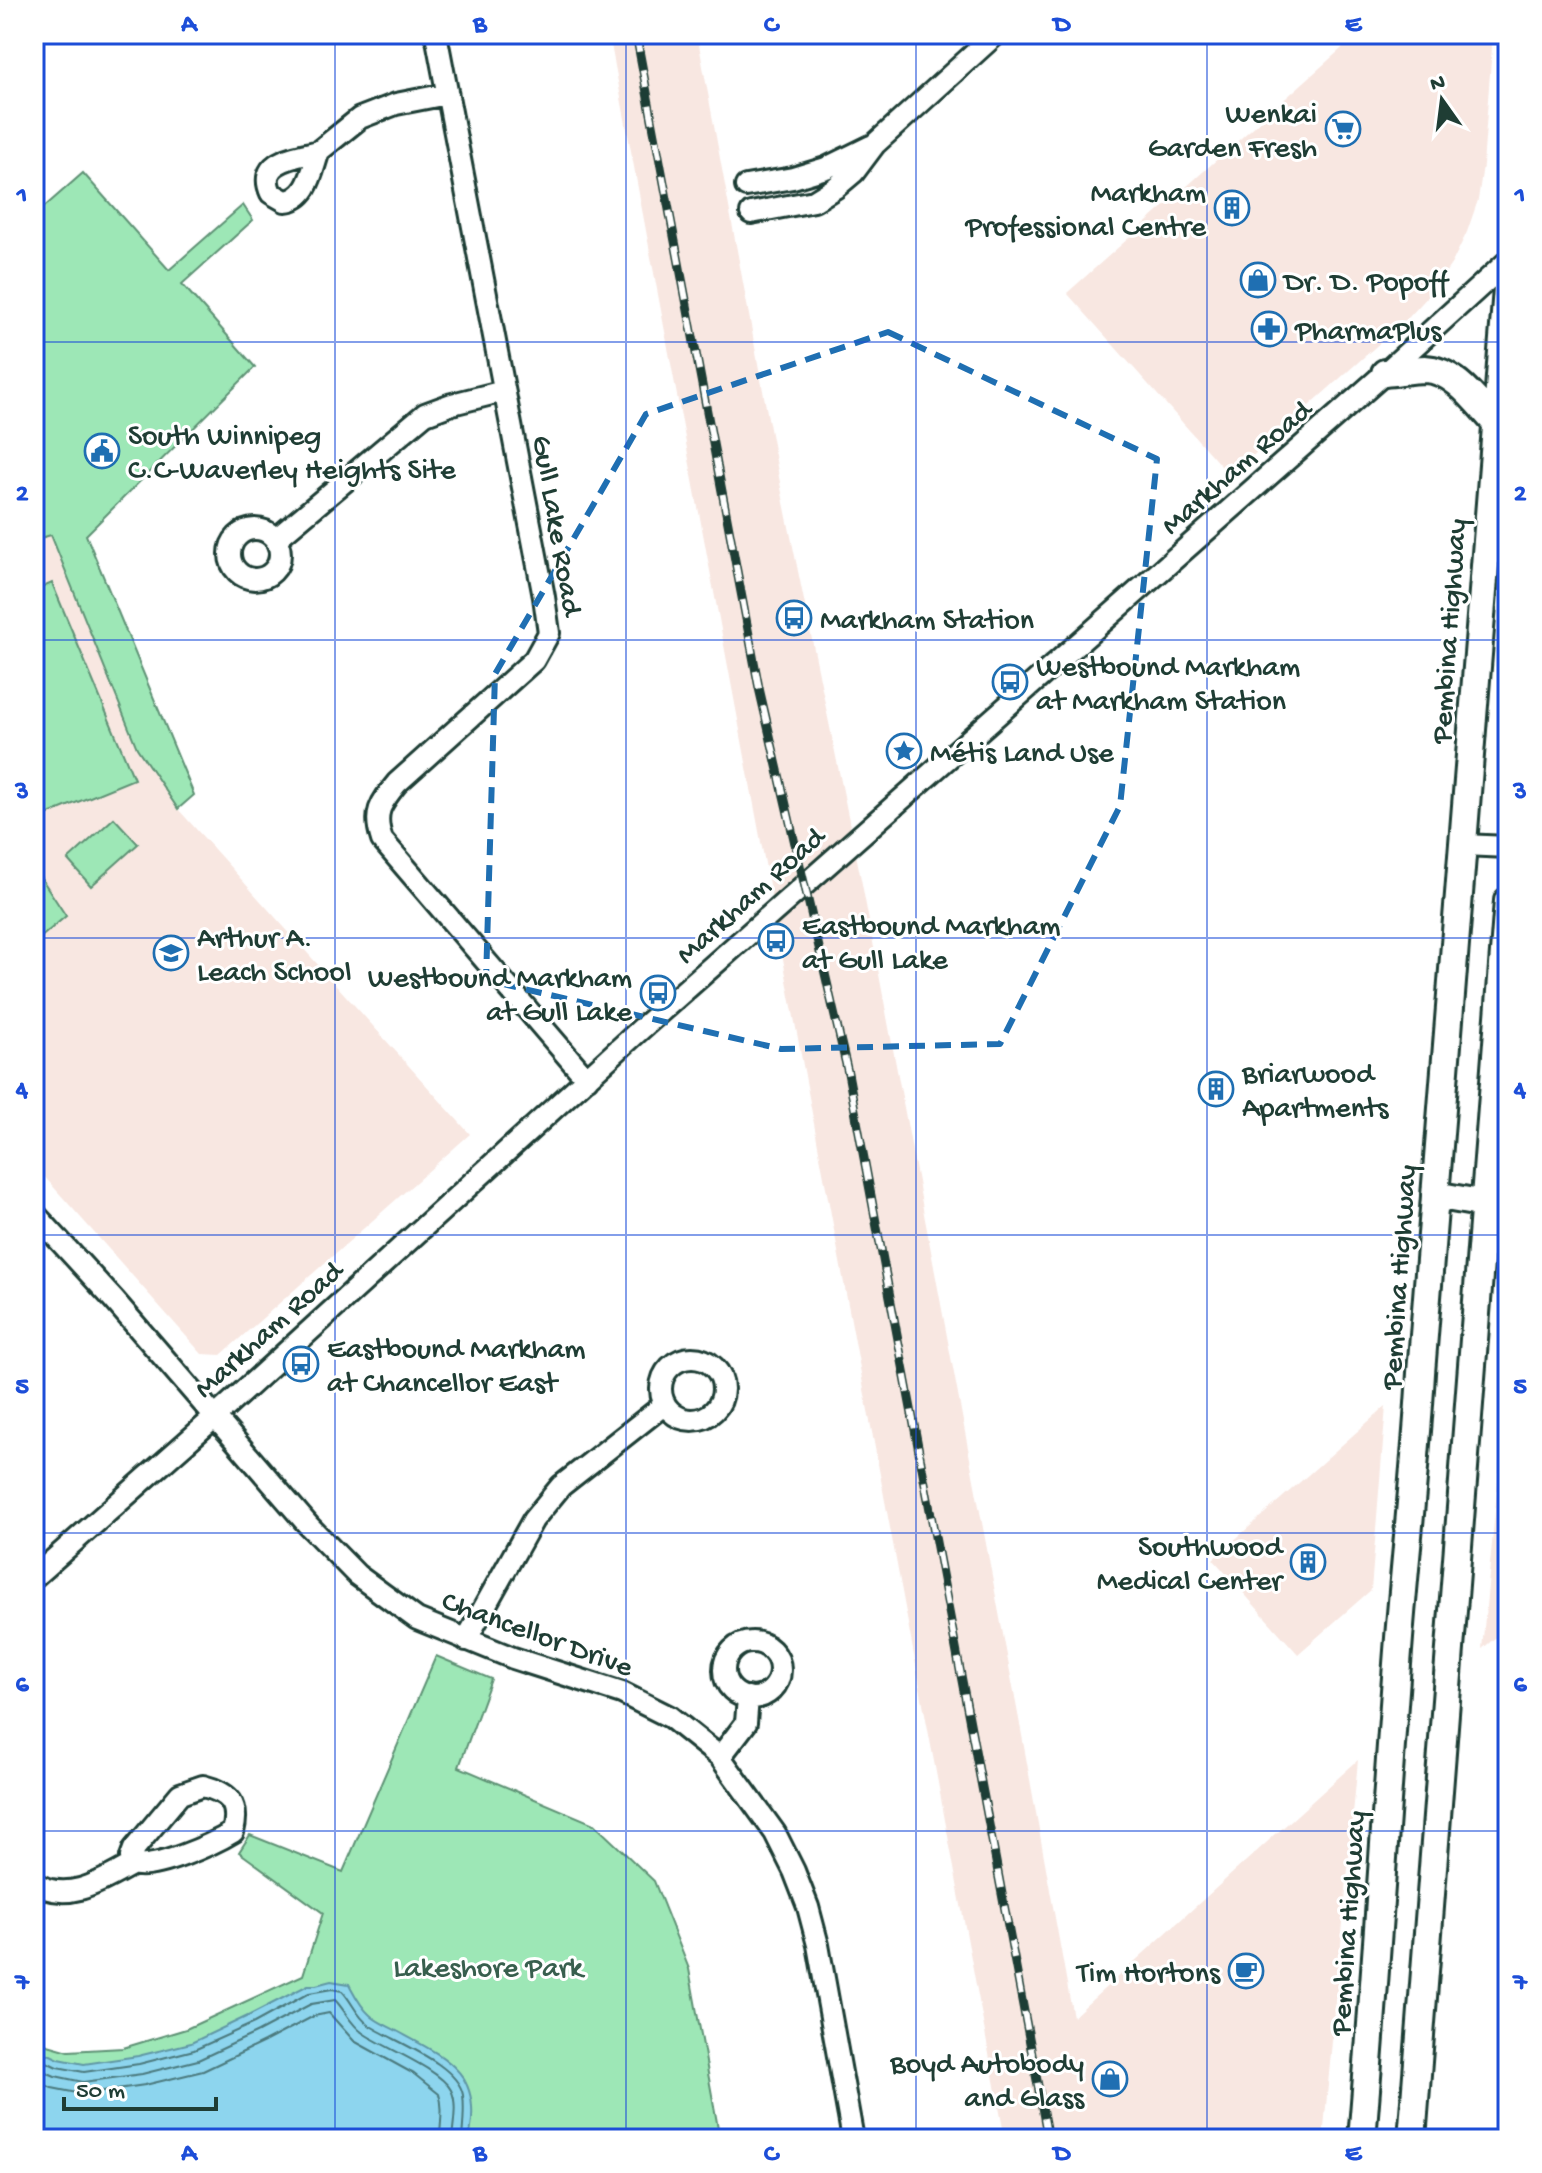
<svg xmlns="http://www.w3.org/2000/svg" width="1542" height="2173" font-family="'Gochi Hand',sans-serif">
<rect width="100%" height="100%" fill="#fff"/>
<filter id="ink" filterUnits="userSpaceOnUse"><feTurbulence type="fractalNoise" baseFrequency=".0125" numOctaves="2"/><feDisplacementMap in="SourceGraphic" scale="16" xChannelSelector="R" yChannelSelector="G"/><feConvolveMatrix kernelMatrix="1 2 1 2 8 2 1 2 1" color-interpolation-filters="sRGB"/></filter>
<g filter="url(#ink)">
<path fill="#f8e7e1" d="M 609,34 L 697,34 L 781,488 L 862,884 L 1021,1730 L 1073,2017 L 1358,1760 L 1323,2139 L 1005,2139 Z
M 1358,34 L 1493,34 L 1483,165 L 1478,200 L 1467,232 L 1452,263 L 1432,292 L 1409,317 L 1230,476 L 1067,293 Z
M 51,535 L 137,748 L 178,809 L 470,1134 L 221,1355 L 202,1354 L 34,1165 L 34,540 Z
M 1508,1374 L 1508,1627 L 1482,1649 Z
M 1386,1406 L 1371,1590 L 1298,1654 L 1213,1559 Z"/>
<path fill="#9de7b6" stroke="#5e9275" stroke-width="2" d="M 83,173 L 169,270 L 243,205 L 253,220 L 182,284 L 255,367 L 86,535 L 194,795 L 178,809 L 137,748 L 51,535 L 34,540 L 34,216 Z
M 52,583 L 134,779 L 34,820 L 34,591 Z
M 114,818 L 138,844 L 91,886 L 68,860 Z
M 34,867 L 66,916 L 34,943 Z
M 436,1656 L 491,1679 L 459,1767 L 594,1824 L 654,1881 L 689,1969 L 720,2139 L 34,2139 L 34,2041 L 69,2051 L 123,2048 L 186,2029 L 303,1975 L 323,1913 L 239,1852 L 250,1835 L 343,1872 Z"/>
<path fill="#8dd5ee" stroke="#6198a4" stroke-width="2" d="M 331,1981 L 349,1984 C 355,1995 360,2006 370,2015 C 377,2022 388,2026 397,2031 C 447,2058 484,2073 469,2139 L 34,2139 L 34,2047 L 59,2059 L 84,2064 L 138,2056 L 191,2043 L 250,2015 L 308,1985 L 316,1985 Z"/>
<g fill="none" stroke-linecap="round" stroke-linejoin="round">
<path stroke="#4b7a7e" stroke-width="2" d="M 34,2056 L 57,2067 L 84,2072 L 139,2064 L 194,2050 L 254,2023 L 309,1993 L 332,1989 L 342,1991 C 352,2001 356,2016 369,2025 C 393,2041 458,2064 463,2095 C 465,2109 463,2125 462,2139
M 34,2067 L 55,2076 L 83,2082 L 142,2074 L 198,2060 L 258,2032 L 311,2004 L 335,2000 C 345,2010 350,2024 363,2033 C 383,2047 440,2069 451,2090 C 458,2103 453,2125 452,2139
M 34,2080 L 52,2088 L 82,2094 L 145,2085 L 203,2071 L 264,2042 L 314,2016 L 329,2013 L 354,2041 L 414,2074 L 439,2094 C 444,2108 440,2124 440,2139"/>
<g stroke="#1f3d34" stroke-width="26">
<path id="minor" d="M 436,34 L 544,597 L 549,633 L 534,660 L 397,783 C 380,804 373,813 382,840 L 587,1079
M 319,151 C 312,170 309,199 285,201 L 271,193 C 256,160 297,157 319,151 Z
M 319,151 L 360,118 L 396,104 L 447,94
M 746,186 L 793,178 L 826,168 L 871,146
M 751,213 L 814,201 L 835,188 L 854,172 L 875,144 L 996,34
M230 554a25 25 0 1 1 50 0a25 25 0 1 1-50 0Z
M 276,539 L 425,414 L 452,404 L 504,391
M 1463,845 L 1508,847
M 34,1213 L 114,1300 L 309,1526 L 357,1575 L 417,1619 L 513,1658 L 622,1693 L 670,1717 L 720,1757 L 775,1833 L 794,1871 L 808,1907 L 818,1945 L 853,2139
M661 1389a31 31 0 1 1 62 0a31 31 0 1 1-62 0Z
M 34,1577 L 215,1417 L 641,1029 L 1385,373 L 1508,261
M 466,1640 L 533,1520 L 561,1486 L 665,1404
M724 1670a28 28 0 1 1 56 0a28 28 0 1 1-56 0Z
M 720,1757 L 746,1723 L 748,1697
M 203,1786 C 230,1793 240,1804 233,1832 C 215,1843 152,1872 133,1864 L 131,1857 L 134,1849 L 180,1794 Z
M 34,1882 C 66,1905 104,1880 133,1864"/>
</g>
<g stroke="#1f3d34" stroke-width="32">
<path id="major" d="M 1385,373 C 1398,372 1412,369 1425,369 C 1455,370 1477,403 1496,423
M 1435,1195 L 1485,1204
M 1362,2139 C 1376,1972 1386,1805 1399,1638 C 1406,1550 1416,1462 1421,1373 L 1508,276
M 1412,2139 L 1508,901"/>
</g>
<use href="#minor" stroke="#fff" stroke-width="20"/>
<use href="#major" stroke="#fff" stroke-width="26"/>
<g stroke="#1f3d34" stroke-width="9">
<path id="rail" d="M 636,34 L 759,688 L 848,1073 L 1048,2139"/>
</g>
<use href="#rail" stroke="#fff" stroke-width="6" stroke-dasharray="18" stroke-linecap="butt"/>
</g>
</g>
<path fill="none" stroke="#1f6fb2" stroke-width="6" stroke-dasharray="16 10" stroke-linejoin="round" d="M 888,332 L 1157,459 L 1120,806 L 1000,1044 L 781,1049 L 486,980 L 495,674 L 646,414 Z"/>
<path fill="none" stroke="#1d4ed8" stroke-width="2" stroke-opacity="0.55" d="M 335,34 L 335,2139M 626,34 L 626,2139M 916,34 L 916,2139M 1207,34 L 1207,2139M 34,342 L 1508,342M 34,640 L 1508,640M 34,938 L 1508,938M 34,1235 L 1508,1235M 34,1533 L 1508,1533M 34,1831 L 1508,1831"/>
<defs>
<g id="supermarket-ring" transform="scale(1.8)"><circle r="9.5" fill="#fff" stroke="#1f6fb2" stroke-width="1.5"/><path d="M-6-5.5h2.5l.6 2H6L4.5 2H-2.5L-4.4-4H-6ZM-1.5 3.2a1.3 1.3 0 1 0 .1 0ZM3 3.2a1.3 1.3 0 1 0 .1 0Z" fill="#1f6fb2"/></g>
<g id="building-ring" transform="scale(1.8)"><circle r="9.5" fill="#fff" stroke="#1f6fb2" stroke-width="1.5"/><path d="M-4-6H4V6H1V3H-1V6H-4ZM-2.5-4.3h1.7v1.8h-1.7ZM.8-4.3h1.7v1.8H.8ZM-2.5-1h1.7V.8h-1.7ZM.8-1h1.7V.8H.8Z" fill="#1f6fb2"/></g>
<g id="shop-ring" transform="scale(1.8)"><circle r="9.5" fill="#fff" stroke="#1f6fb2" stroke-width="1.5"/><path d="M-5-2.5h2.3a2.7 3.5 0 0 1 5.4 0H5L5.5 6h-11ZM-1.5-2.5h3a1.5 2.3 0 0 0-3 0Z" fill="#1f6fb2"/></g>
<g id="pharmacy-ring" transform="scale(1.8)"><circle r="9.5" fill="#fff" stroke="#1f6fb2" stroke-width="1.5"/><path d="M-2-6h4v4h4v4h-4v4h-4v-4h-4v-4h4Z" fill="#1f6fb2"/></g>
<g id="civic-ring" transform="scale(1.8)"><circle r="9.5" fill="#fff" stroke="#1f6fb2" stroke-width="1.5"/><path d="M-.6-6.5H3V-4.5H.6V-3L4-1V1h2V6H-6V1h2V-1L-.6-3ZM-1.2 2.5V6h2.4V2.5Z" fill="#1f6fb2"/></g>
<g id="bus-ring" transform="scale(1.8)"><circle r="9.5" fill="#fff" stroke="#1f6fb2" stroke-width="1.5"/><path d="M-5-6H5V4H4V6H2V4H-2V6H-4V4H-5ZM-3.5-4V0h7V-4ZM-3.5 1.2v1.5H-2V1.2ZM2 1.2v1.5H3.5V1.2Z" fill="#1f6fb2"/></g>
<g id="sight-ring" transform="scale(1.8)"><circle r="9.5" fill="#fff" stroke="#1f6fb2" stroke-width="1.5"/><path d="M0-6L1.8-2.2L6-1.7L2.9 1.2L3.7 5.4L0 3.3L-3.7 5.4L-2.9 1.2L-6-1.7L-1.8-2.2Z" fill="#1f6fb2"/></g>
<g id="school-ring" transform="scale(1.8)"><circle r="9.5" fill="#fff" stroke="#1f6fb2" stroke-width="1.5"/><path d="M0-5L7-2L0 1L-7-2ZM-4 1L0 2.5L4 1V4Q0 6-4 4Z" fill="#1f6fb2"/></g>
<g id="cafe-ring" transform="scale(1.8)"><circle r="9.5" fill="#fff" stroke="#1f6fb2" stroke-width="1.5"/><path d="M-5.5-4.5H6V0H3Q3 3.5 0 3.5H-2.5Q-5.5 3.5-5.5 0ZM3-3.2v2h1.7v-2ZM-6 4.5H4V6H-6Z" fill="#1f6fb2"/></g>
</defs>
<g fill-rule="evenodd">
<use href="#supermarket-ring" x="1343" y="129"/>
<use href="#building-ring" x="1232" y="208"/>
<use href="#shop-ring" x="1258" y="280"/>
<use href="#pharmacy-ring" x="1269" y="329"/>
<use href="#civic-ring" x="102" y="451"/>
<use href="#bus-ring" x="794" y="618"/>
<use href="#bus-ring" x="1010" y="682"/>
<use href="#sight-ring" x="904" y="751"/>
<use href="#bus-ring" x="776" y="941"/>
<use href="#school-ring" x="171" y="953"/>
<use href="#bus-ring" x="658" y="993"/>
<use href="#building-ring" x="1216" y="1089"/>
<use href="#bus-ring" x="301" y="1364"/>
<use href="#building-ring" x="1308" y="1562"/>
<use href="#cafe-ring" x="1246" y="1971"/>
<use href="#shop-ring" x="1110" y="2079"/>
</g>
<g text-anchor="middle" stroke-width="6" stroke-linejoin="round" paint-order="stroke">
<g font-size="30" fill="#1f3d34" stroke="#fff" text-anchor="start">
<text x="1317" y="122" text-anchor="end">Wenkai<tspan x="1317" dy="34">Garden Fresh</tspan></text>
<text x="1206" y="201" text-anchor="end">Markham<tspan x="1206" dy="34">Professional Centre</tspan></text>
<text x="1284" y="290">Dr. D. Popoff</text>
<text x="1295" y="339">PharmaPlus</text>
<text x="128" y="444">South Winnipeg<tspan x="128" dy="34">C.C-Waverley Heights Site</tspan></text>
<text x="820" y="628">Markham Station</text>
<text x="1036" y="675">Westbound Markham<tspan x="1036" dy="34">at Markham Station</tspan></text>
<text x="930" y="761">Métis Land Use</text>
<text x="802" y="934">Eastbound Markham<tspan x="802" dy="34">at Gull Lake</tspan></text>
<text x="197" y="946">Arthur A.<tspan x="197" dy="34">Leach School</tspan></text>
<text x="632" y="986" text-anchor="end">Westbound Markham<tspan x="632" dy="34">at Gull Lake</tspan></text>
<text x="1242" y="1082">Briarwood<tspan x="1242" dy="34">Apartments</tspan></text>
<text x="327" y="1357">Eastbound Markham<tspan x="327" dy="34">at Chancellor East</tspan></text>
<text x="1282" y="1555" text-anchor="end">Southwood<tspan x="1282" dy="34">Medical Center</tspan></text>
<text x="1220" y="1981" text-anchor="end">Tim Hortons</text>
<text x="1084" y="2072" text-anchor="end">Boyd Autobody<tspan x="1084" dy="34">and Glass</tspan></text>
</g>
<g font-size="30" fill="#1f3d34" stroke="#fff">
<text transform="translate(1235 466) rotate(-41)" y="10">Markham Road</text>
<text transform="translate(559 525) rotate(80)" y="10">Gull Lake Road</text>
<text transform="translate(1447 631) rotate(-86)" y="10">Pembina Highway</text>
<text transform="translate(749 894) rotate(-42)" y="10">Markham Road</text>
<text transform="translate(1397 1277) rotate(-86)" y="10">Pembina Highway</text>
<text transform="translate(267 1328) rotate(-42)" y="10">Markham Road</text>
<text transform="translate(538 1632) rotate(20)" y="10">Chancellor Drive</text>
<text transform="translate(1346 1923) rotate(-86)" y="10">Pembina Highway</text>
</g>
<g font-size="30" fill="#385f4e" stroke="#fff">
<text x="488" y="1976">Lakeshore Park</text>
</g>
</g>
<rect width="1542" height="2173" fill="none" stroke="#fff" stroke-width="88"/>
<g transform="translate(1442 100) rotate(346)" stroke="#ffffff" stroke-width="6" paint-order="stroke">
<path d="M0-6L14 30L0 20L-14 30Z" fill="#1f3d34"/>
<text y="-12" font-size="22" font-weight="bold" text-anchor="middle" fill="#1f3d34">N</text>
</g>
<path d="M64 2097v12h152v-12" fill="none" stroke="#1f3d34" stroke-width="4"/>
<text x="76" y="2097" font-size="24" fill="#1f3d34" stroke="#ffffff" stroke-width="6" paint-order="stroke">50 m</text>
<rect x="44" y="44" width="1454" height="2085" fill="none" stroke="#1d4ed8" stroke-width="3"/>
<g font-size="26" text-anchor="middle" font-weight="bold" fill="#1d4ed8">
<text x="189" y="31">A</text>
<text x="480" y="31">B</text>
<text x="771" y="31">C</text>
<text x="1062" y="31">D</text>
<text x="1353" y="31">E</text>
<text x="22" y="202">1</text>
<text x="1520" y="202">1</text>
<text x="22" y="500">2</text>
<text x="1520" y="500">2</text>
<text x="22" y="798">3</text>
<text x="1520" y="798">3</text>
<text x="22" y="1096">4</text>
<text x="1520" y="1096">4</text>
<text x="22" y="1393">5</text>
<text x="1520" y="1393">5</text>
<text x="22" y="1691">6</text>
<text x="1520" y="1691">6</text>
<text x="22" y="1989">7</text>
<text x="1520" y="1989">7</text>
<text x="189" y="2160">A</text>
<text x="480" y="2160">B</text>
<text x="771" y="2160">C</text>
<text x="1062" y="2160">D</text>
<text x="1353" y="2160">E</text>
</g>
</svg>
